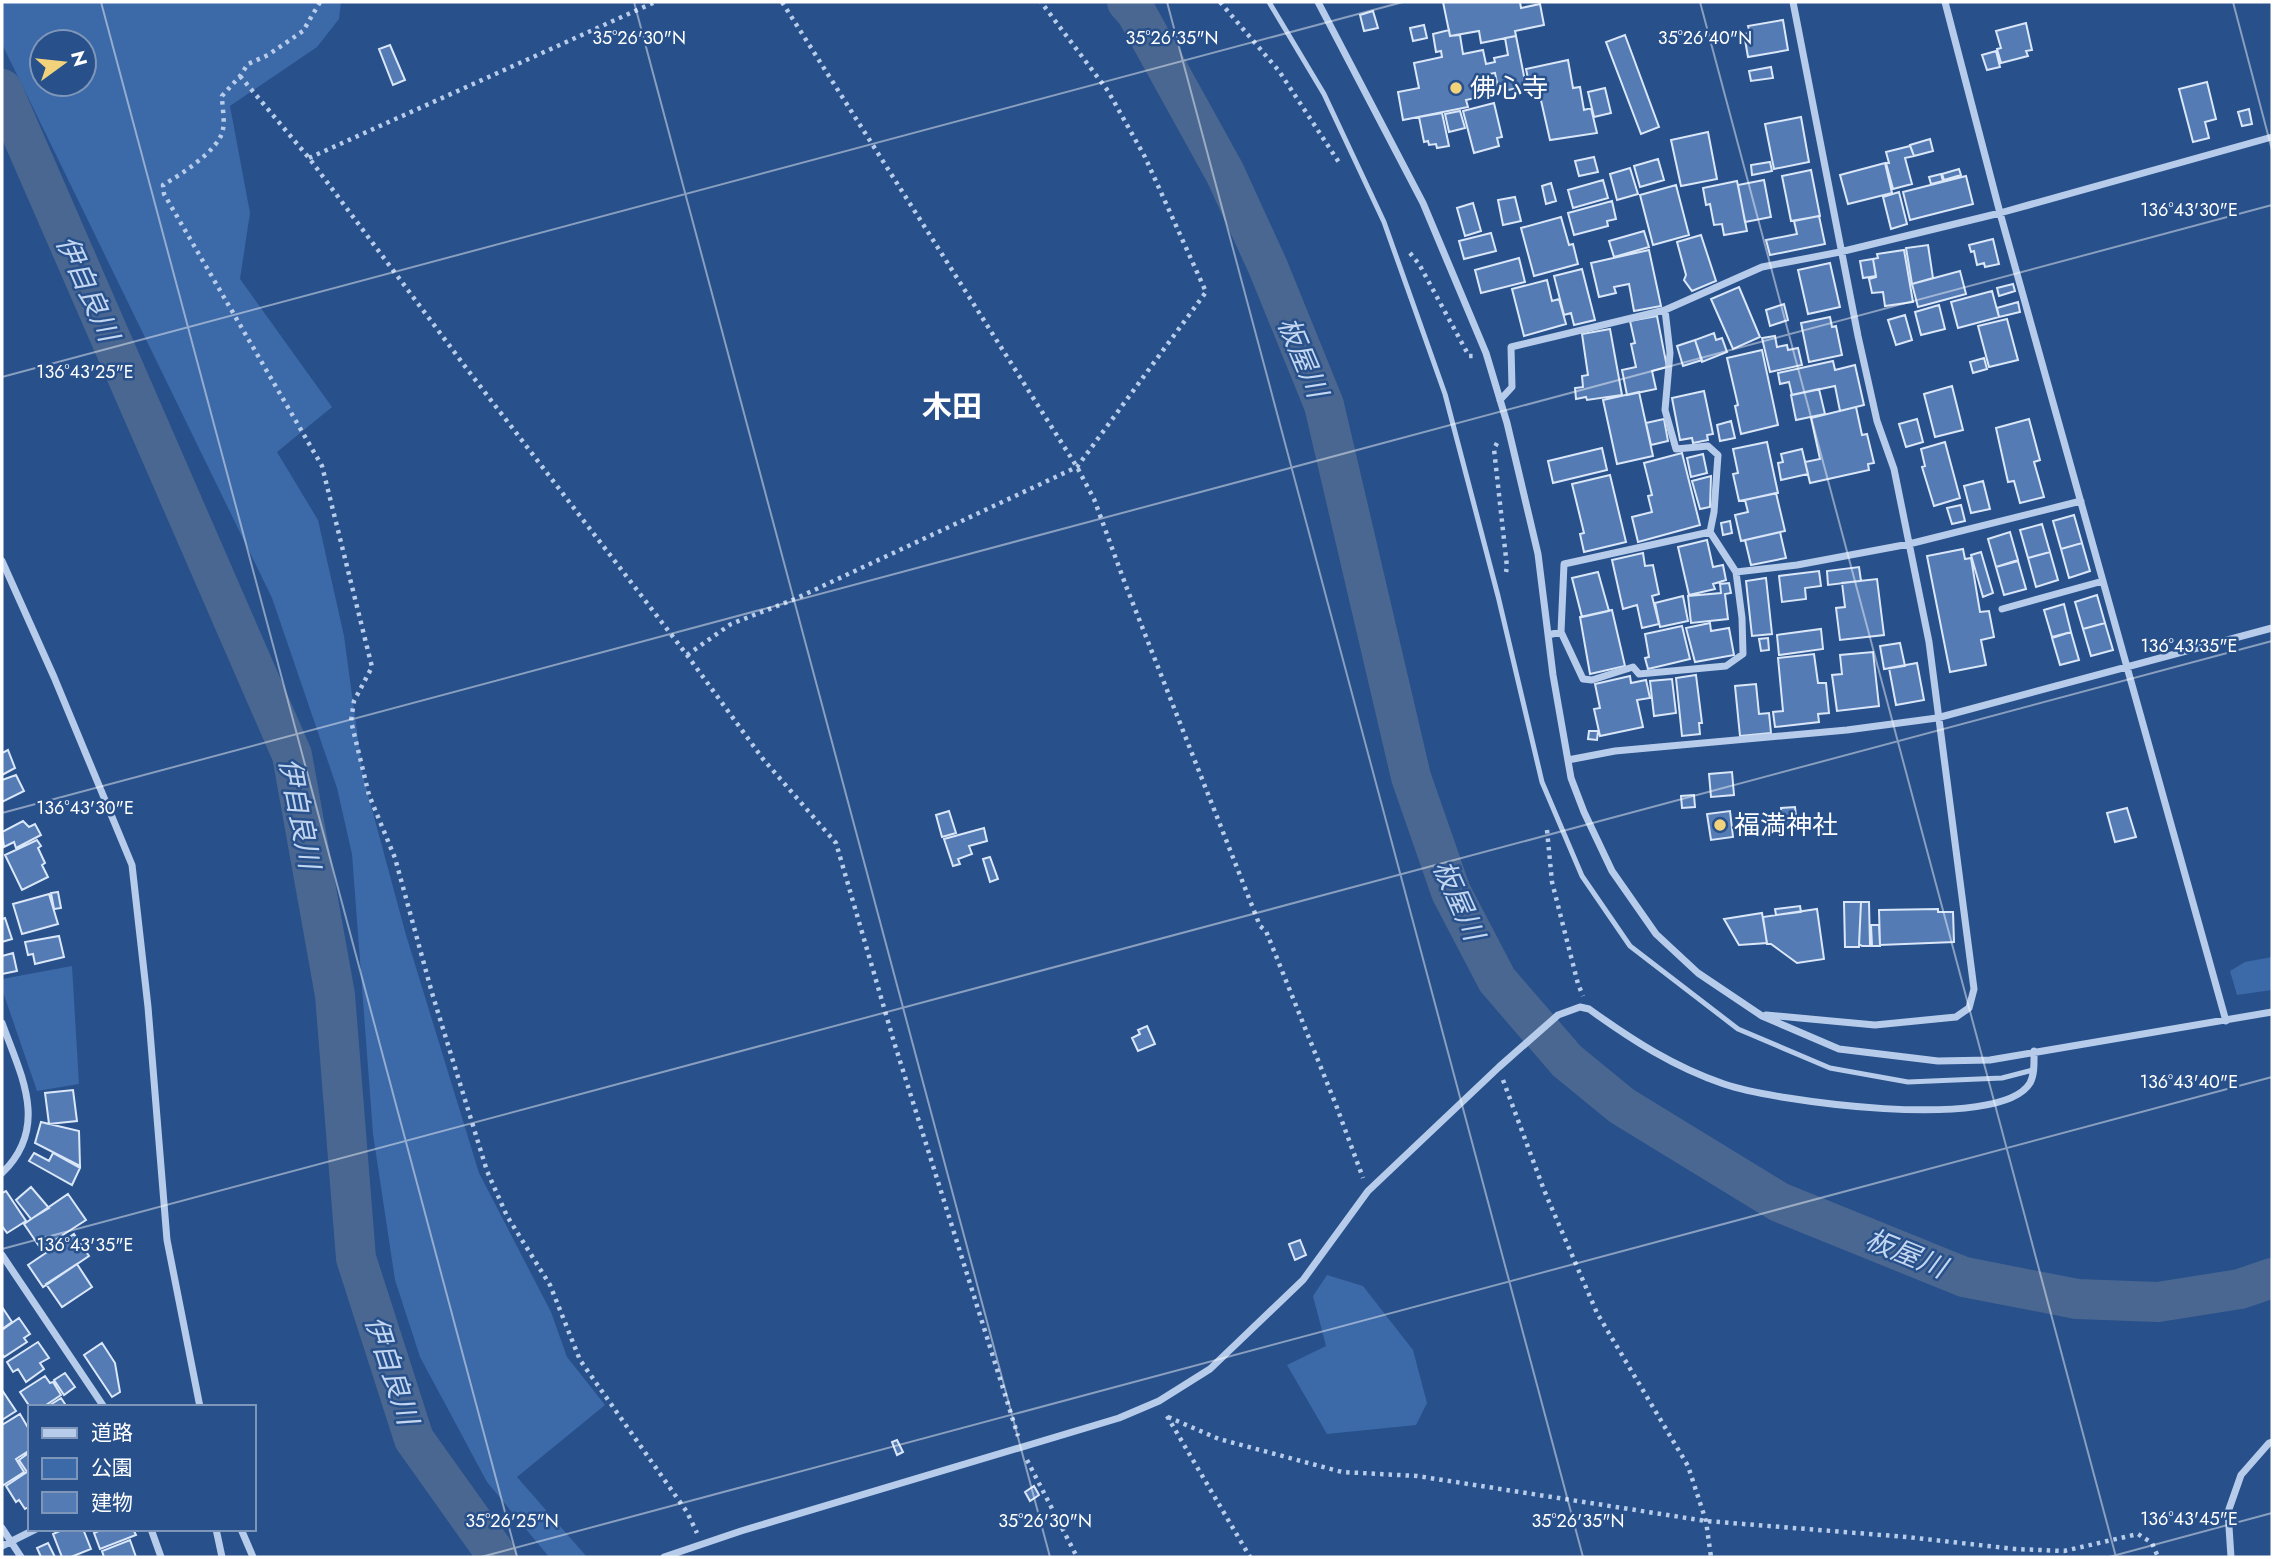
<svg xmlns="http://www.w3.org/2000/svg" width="2274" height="1559" font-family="Jost,'Noto Sans JP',sans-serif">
<rect width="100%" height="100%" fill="#28508b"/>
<path fill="#3c69a8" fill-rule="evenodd" d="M 2,2 L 341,2 L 339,19 L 317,47 L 230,106 L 250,213 L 240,279 L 332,407 L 277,452 L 318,520 L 344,636 L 363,776 L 406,935 L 479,1173 L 551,1312 L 567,1357 L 605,1405 L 517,1477 L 587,1557 L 549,1557 L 487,1482 L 420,1357 L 395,1280 L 373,1134 L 352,854 L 337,788 L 272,598 L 2,44 ZM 42,42 L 84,42 L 84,84 L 42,84 Z
M 2272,957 L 2272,990 L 2237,995 L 2230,971 L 2245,962 Z
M 72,966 L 79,1084 L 37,1091 L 2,989 L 2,979 Z
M 1327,1275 L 1363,1286 L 1413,1350 L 1427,1403 L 1416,1425 L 1327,1434 L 1287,1365 L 1326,1346 L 1313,1296 Z"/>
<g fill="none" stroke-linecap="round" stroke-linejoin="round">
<path stroke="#4a6791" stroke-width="40" d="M 1127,2 L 1136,12 L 1225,173 L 1268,267 L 1324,405 L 1411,777 L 1451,892 L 1497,980 L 1567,1061 L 1622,1106 L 1779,1202 L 1964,1277 L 2077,1299 L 2158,1302 L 2240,1289 L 2272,1278
M 2,89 L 292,755 L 335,995 L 356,1258 L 414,1439 L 498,1557"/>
</g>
<path fill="#547bb4" stroke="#dae7f8" stroke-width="2" d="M 1443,2 L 1520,2 L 1521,8 L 1540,4 L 1544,25 L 1515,31 L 1516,36 L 1481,43 L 1479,31 L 1450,36 Z
M 1373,11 L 1378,28 L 1364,31 L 1360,15 Z
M 1783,20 L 1788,50 L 1748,57 L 1744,34 L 1750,33 L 1748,26 Z
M 2026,23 L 2032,50 L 2026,51 L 2028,56 L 2001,63 L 1997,49 L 2001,48 L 1996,31 Z
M 1424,25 L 1427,38 L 1413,41 L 1410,28 Z
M 1449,30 L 1450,36 L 1460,35 L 1463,54 L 1483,50 L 1486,64 L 1495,62 L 1494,58 L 1508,55 L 1505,38 L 1516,36 L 1526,86 L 1499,92 L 1495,73 L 1489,74 L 1493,94 L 1466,100 L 1468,107 L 1403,120 L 1398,92 L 1419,88 L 1414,63 L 1442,57 L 1441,51 L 1436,52 L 1433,34 Z
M 1625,35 L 1659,127 L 1641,134 L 1606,42 Z
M 390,45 L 405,80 L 393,85 L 379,49 Z
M 1996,51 L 2000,67 L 1987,70 L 1982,55 Z
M 1568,60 L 1573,88 L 1580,87 L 1584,110 L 1591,108 L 1597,133 L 1550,140 L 1538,87 L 1530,88 L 1526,69 Z
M 1771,67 L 1773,78 L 1751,81 L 1749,71 Z
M 2207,82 L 2216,119 L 2205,122 L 2209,138 L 2193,142 L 2179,89 Z
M 1605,88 L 1611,113 L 1594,117 L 1588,92 Z
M 1494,103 L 1502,137 L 1497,138 L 1499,146 L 1474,153 L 1463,111 Z
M 2249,109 L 2252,124 L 2242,126 L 2238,112 Z
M 1460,111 L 1465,128 L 1449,132 L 1445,114 Z
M 1442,113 L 1449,146 L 1437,148 L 1436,144 L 1429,145 L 1428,141 L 1424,142 L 1419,117 Z
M 1801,117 L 1809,162 L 1774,169 L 1765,124 Z
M 1708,132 L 1717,179 L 1681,186 L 1671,140 Z
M 1930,139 L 1933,151 L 1914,156 L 1910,145 Z
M 1910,146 L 1914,156 L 1905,158 L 1912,184 L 1893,189 L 1886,163 L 1889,163 L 1886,152 Z
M 1594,157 L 1598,172 L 1579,176 L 1575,161 Z
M 1658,159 L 1664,180 L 1640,187 L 1634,166 Z
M 1770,162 L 1772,171 L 1752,175 L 1751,165 Z
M 1885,163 L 1892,193 L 1848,204 L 1840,175 Z
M 1630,168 L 1638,194 L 1617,200 L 1610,174 Z
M 1959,169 L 1961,175 L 1944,180 L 1942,174 Z
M 1811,170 L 1820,216 L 1791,221 L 1782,176 Z
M 1941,174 L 1943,181 L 1931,184 L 1929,177 Z
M 1966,176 L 1973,204 L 1910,220 L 1903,192 Z
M 1603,180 L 1608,198 L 1573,208 L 1568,190 Z
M 1764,180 L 1771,217 L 1745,222 L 1738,185 Z
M 1737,181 L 1747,231 L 1724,235 L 1722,224 L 1714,225 L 1710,204 L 1706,205 L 1703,188 Z
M 1551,183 L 1556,201 L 1546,204 L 1542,186 Z
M 1676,185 L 1689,235 L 1653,245 L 1640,195 Z
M 1899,192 L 1907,224 L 1891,229 L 1883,197 Z
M 1515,197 L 1521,221 L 1503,225 L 1498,200 Z
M 1612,201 L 1616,219 L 1607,221 L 1608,226 L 1574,235 L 1568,213 Z
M 1473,203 L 1481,231 L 1465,236 L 1457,208 Z
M 1819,216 L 1825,244 L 1770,255 L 1766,240 L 1797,234 L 1794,221 Z
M 1561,217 L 1569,245 L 1573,244 L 1578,264 L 1534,276 L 1521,228 Z
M 1644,231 L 1649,247 L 1614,257 L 1609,241 Z
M 1491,233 L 1496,251 L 1464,259 L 1459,241 Z
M 1701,235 L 1716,281 L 1692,291 L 1684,280 L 1686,275 L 1677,242 Z
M 1993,239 L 1999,264 L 1985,267 L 1984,263 L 1977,265 L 1974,251 L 1971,252 L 1969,245 Z
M 1928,245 L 1933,278 L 1912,284 L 1906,248 Z
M 1649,250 L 1661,306 L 1634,311 L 1629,284 L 1614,287 L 1616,293 L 1599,297 L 1591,263 Z
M 1904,250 L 1913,302 L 1885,306 L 1883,292 L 1872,293 L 1869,279 L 1876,277 L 1873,259 L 1878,258 L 1877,254 Z
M 1519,258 L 1525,282 L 1481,293 L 1475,270 Z
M 1873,259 L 1876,276 L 1863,278 L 1860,261 Z
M 1830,263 L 1840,307 L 1808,314 L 1798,270 Z
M 1582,269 L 1595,320 L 1574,325 L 1571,313 L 1564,315 L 1554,276 Z
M 1960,271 L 1966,294 L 1918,307 L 1912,284 Z
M 1547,280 L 1552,301 L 1559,299 L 1566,324 L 1524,336 L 1512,289 Z
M 2013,284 L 2015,291 L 1999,296 L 1997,288 Z
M 1739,287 L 1760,337 L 1733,349 L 1711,299 Z
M 1992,291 L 1999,317 L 1958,328 L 1951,302 Z
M 2018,302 L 2020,312 L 1999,317 L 1997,308 Z
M 1784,304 L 1788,320 L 1770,326 L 1766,310 Z
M 1939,305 L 1945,329 L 1921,335 L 1915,312 Z
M 1905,315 L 1912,340 L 1896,345 L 1888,320 Z
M 1657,316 L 1667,367 L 1652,371 L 1656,389 L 1627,395 L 1622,370 L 1636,367 L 1631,344 L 1635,343 L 1630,321 Z
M 1830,317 L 1832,327 L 1836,326 L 1842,355 L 1809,362 L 1801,323 Z
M 2007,319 L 2018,360 L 1989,367 L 1978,326 Z
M 1610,329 L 1622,395 L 1587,400 L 1586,397 L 1576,399 L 1575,388 L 1583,387 L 1582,376 L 1588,375 L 1582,334 Z
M 1714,333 L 1716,340 L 1722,338 L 1727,352 L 1702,362 L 1695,340 Z
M 1775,336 L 1777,347 L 1787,345 L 1788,350 L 1798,348 L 1802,365 L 1770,372 L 1762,338 Z
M 1695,340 L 1702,360 L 1683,366 L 1677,346 Z
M 1762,350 L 1778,425 L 1741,434 L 1735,406 L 1738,405 L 1727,358 Z
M 1984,358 L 1987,369 L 1973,373 L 1970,362 Z
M 1833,361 L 1835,370 L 1855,365 L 1864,405 L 1840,411 L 1835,386 L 1792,395 L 1789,382 L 1780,384 L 1778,373 Z
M 1952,386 L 1963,430 L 1935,437 L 1924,394 Z
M 1819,389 L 1825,414 L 1796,420 L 1791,395 Z
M 1704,391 L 1713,434 L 1707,435 L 1708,440 L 1693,443 L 1692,438 L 1680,440 L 1672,398 Z
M 1639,392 L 1653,456 L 1617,464 L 1603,400 Z
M 1856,407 L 1862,435 L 1867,434 L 1874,463 L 1868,464 L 1869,470 L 1810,483 L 1805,462 L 1820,459 L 1811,418 Z
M 1664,419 L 1668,441 L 1651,445 L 1646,423 Z
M 1917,419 L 1923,442 L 1906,447 L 1899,424 Z
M 2029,419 L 2040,460 L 2034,462 L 2044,497 L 2020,503 L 2014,481 L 2008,482 L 1996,428 Z
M 1731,421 L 1735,438 L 1720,441 L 1717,425 Z
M 1767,442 L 1778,493 L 1739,501 L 1733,474 L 1738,473 L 1733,449 Z
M 1945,442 L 1960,498 L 1934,506 L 1922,467 L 1925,466 L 1921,449 Z
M 1602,448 L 1607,470 L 1553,483 L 1548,461 Z
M 1802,449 L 1808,474 L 1781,480 L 1778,463 L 1783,462 L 1781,454 Z
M 1682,453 L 1700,525 L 1638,542 L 1632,517 L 1652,512 L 1648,496 L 1652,495 L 1644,463 Z
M 1703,454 L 1707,473 L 1691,477 L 1687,458 Z
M 1610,475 L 1626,542 L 1584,552 L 1580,534 L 1584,533 L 1572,484 Z
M 1711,476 L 1710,507 L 1700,509 L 1692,481 Z
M 1983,481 L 1990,509 L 1971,513 L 1964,486 Z
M 1776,493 L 1785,531 L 1741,541 L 1735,515 L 1748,512 L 1745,500 Z
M 1961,505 L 1965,521 L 1952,524 L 1947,508 Z
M 2074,515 L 2082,543 L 2061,549 L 2053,521 Z
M 1730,521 L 1732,533 L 1723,535 L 1721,523 Z
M 2042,524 L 2050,552 L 2028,558 L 2020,530 Z
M 1780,532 L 1786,558 L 1751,565 L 1745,540 Z
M 2010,532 L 2018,560 L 1996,567 L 1988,539 Z
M 1707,540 L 1713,567 L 1723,565 L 1726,580 L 1713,584 L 1715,589 L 1689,595 L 1678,547 Z
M 2082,543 L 2090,571 L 2069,578 L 2061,549 Z
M 1963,549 L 1965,559 L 1971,558 L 1980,612 L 1989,611 L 1994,637 L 1981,640 L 1986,665 L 1950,672 L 1927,556 Z
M 1981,552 L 1993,593 L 1983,597 L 1971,555 Z
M 2050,552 L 2058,580 L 2036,587 L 2028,558 Z
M 1643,553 L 1645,566 L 1653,565 L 1659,594 L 1652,596 L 1659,624 L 1642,628 L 1637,605 L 1623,609 L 1612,560 Z
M 2018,561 L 2026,589 L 2004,595 L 1996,567 Z
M 1859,567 L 1861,581 L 1828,585 L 1827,571 Z
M 1819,571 L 1821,586 L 1805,588 L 1806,599 L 1782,602 L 1779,576 Z
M 1598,572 L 1609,611 L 1582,617 L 1572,578 Z
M 1766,578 L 1772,634 L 1752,636 L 1746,581 Z
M 1877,579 L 1884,635 L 1840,640 L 1836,608 L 1845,607 L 1842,583 Z
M 1729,583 L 1731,593 L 1725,594 L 1728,619 L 1691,623 L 1688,596 L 1721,593 L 1720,584 Z
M 2097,595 L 2105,623 L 2083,629 L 2075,602 Z
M 1683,596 L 1688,621 L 1660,627 L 1655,603 Z
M 2064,604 L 2071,632 L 2052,637 L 2044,610 Z
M 1612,610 L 1625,666 L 1590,674 L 1580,617 Z
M 1710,623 L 1711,631 L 1729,628 L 1734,655 L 1695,662 L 1686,628 Z
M 2105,623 L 2113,650 L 2091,656 L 2083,629 Z
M 1682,626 L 1690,659 L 1648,669 L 1645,658 L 1649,657 L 1645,634 Z
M 1821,629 L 1823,649 L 1779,655 L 1777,635 Z
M 2071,632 L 2079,660 L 2060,665 L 2052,638 Z
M 1768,638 L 1769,650 L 1761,651 L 1759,639 Z
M 1900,643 L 1905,666 L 1884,669 L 1880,646 Z
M 1873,652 L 1879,706 L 1837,711 L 1832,675 L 1842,674 L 1840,655 Z
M 1814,654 L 1818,683 L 1826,683 L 1829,713 L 1818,714 L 1819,722 L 1775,727 L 1773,712 L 1783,711 L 1778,658 Z
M 1917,663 L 1924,700 L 1896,705 L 1889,668 Z
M 1696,675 L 1702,723 L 1699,723 L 1700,734 L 1682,736 L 1676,678 Z
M 1630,676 L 1631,683 L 1646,680 L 1650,698 L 1637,700 L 1643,727 L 1600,736 L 1594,709 L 1600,708 L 1595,684 Z
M 1672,679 L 1676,713 L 1654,716 L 1650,681 Z
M 1756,684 L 1759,714 L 1769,713 L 1771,733 L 1740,736 L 1735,686 Z
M 1589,731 L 1598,731 L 1597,740 L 1588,739 Z
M 8,750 L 15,768 L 2,775 L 2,753 Z
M 1732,772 L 1734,795 L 1711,797 L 1709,774 Z
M 16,775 L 24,791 L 2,802 L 2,780 Z
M 1694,795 L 1695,807 L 1682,808 L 1681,796 Z
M 1795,807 L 1797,825 L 1782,826 L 1781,808 Z
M 2127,808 L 2136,837 L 2115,842 L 2107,813 Z
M 949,811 L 956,833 L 942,837 L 936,815 Z
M 1730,811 L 1733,837 L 1711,840 L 1707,814 Z
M 23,821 L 29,827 L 35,824 L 41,835 L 16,848 L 14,842 L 4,847 L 2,832 Z
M 984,828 L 987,841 L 969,846 L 972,854 L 958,859 L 960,864 L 953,866 L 944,839 Z
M 37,840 L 41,846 L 38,848 L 45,863 L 42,865 L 48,877 L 22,890 L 5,855 Z
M 990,857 L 998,879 L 990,882 L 983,859 Z
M 58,892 L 61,908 L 54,909 L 51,893 Z
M 49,894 L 58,924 L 22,934 L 13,904 Z
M 1844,902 L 1861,902 L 1859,947 L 1845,947 Z
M 1861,902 L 1869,902 L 1870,946 L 1862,946 L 1859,944 Z
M 1800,906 L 1801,912 L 1776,915 L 1775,909 Z
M 1817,909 L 1824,959 L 1797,963 L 1771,944 L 1767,944 L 1763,917 Z
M 1938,909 L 1938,912 L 1953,912 L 1954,942 L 1880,945 L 1879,910 Z
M 1762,913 L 1767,943 L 1739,945 L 1724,919 Z
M 5,918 L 12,939 L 2,942 L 2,919 Z
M 1871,925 L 1879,925 L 1880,946 L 1872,946 Z
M 59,936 L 64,957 L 35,964 L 33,954 L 28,955 L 25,942 Z
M 13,953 L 17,971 L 2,974 L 2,956 Z
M 1147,1026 L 1155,1044 L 1138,1051 L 1132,1038 L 1140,1034 L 1138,1030 Z
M 73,1090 L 77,1121 L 49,1124 L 45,1093 Z
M 41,1122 L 79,1131 L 80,1166 L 35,1143 Z
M 34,1153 L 49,1161 L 53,1153 L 80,1168 L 72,1185 L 29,1161 Z
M 31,1187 L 49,1208 L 31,1219 L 16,1200 Z
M 6,1191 L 26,1221 L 7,1233 L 2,1226 L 2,1193 Z
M 68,1194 L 86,1220 L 41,1249 L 24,1224 Z
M 74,1234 L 89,1256 L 43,1287 L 28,1265 Z
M 1300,1240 L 1306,1255 L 1295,1260 L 1289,1244 Z
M 77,1264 L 92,1287 L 62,1307 L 46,1284 Z
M 2,1307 L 12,1322 L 2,1329 Z
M 19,1318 L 30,1334 L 24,1338 L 27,1342 L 4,1357 L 2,1354 L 2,1330 Z
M 38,1342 L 49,1358 L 40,1363 L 44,1369 L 26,1382 L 18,1369 L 13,1372 L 7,1362 Z
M 102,1343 L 115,1363 L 120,1392 L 112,1397 L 84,1355 Z
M 65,1373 L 75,1387 L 64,1395 L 54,1380 Z
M 45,1376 L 50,1383 L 53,1382 L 61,1395 L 43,1407 L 30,1407 L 20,1392 Z
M 2,1390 L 16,1411 L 2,1420 Z
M 61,1398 L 67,1407 L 47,1407 Z
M 20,1414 L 30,1431 L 30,1450 L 16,1459 L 24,1472 L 2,1486 L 2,1425 Z
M 897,1440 L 903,1452 L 897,1455 L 892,1442 Z
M 30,1452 L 30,1470 L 27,1472 L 19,1460 Z
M 30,1470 L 30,1506 L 25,1509 L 19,1500 L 16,1502 L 6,1486 Z
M 1034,1486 L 1039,1495 L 1030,1501 L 1025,1492 Z
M 64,1529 L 83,1529 L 91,1549 L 71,1557 L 62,1557 L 53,1534 Z
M 103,1529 L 133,1529 L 136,1535 L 100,1549 L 94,1533 Z
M 130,1540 L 136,1557 L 104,1557 L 102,1551 Z
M 48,1543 L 55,1557 L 41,1557 L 37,1548 Z"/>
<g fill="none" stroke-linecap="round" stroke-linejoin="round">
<path stroke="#b6ccea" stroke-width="4.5" stroke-dasharray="3.5 5" stroke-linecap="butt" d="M 320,2 L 303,31 L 268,55 L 248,64 L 240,76 L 222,96 C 222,106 225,120 223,129 C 220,150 180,175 163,185 L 164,194 L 322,466 L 372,667 L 354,701 L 351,721 L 369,795 L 395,858 L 432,993 L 487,1171 L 507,1216 L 550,1285 L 580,1360 L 687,1512 L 697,1533
M 782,2 L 1077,467 L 1094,499 L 1126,586 L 1260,926 L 1266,931 L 1336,1105 L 1363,1178
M 1220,2 L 1279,71 L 1340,164
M 240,76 L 309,158 L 467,369 L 687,655 L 763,759 L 836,843 L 894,1042 L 1018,1436
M 309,158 L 655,2
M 1410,253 L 1419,264 L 1469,356 L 1474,356
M 1497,443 L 1494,449 L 1507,567 L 1506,572
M 687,655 L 731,624 L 795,599 L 1077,467 L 1206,292 L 1145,157 L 1108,91 L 1041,2
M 1547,830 L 1552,882 L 1578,984 L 1583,996
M 1503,1080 L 1544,1190 L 1597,1313 L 1688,1466 L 1706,1521 L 1711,1557
M 1167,1416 L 1250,1557
M 1168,1417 L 1219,1439 L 1342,1472 L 1417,1476 L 1706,1521 L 1907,1537 L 2015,1549 L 2064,1551 L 2138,1534 L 2152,1543 L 2158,1557
M 1027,1460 L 1077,1557"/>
<path stroke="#b6ccea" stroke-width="5" d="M 1269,2 L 1324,94 L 1384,222 L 1445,394 L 1498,596 L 1542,782 L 1582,876 L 1630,946 L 1738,1029 L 1830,1068 L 1908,1082 L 2002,1078 L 2033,1070"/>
<path stroke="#b6ccea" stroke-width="7" d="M 1318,2 L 1423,203 L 1486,353 L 1507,423 L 1538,554 L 1553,675 L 1571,778 L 1584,812 L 1612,871 L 1656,934 L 1698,973 L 1762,1016 L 1839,1049 L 1938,1061 L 1990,1060 L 2272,1012
M 1945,2 L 2000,213 L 2226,1021
M 1500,400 L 1512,387 L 1511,347 L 1665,310 L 1762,267 L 1840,252 L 2000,213 L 2272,137
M 2,561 L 54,677 L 132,865 L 148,1007 L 167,1240 L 200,1407
M 1736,572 L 1797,565 L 1909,544 L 2081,501
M 2002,609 L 2103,581
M 1561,632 L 1564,564 L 1710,532
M 1548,635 L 1561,632 L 1583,679 L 1592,680 L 1633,667 L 1639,674 L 1726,666 L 1743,654 L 1742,618 L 1736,572 L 1710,532 L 1714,512 L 1718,455 L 1708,446 L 1676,449 L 1665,410 L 1670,353 L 1665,310
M 1568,760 L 1615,751 L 1847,730 L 1937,718 L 2272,628
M 1766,1015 L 1875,1025 L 1956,1017 L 1969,1008 L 1974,989 L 1929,642 L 1894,469 L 1877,421 L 1858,336 L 1793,2
M 2,1023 C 21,1075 50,1127 2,1173
M 2,1255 L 104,1407
M 2,1528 L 21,1557
M 151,1529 L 161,1557
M 216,1529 L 222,1557
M 241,1529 L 253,1557
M 2,1546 L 36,1529
M 664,1557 L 741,1531 L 1119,1418 L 1159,1401 L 1210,1369 L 1303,1280 L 1368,1191 L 1499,1067 L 1558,1015 L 1580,1007 L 1589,1009 C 1632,1040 1674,1067 1724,1084 C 1773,1101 2000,1133 2030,1083 C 2035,1074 2034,1061 2034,1051
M 2231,1557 L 2228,1512 L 2241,1475 L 2269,1443 L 2272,1442"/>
</g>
<path fill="none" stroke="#fff" stroke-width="2" stroke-opacity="0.45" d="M 101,2 L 517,1557M 634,2 L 1050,1557M 1167,2 L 1583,1557M 1700,2 L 2116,1557M 2233,2 L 2272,150M 2,377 L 1403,2M 2,813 L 2272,205M 2,1249 L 2272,641M 481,1557 L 2272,1077M 2109,1557 L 2272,1513"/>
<g fill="#f2d37c" stroke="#28508b" stroke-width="2.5">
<circle cx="1456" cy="88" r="7"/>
<circle cx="1720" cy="825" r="7"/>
</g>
<g text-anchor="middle" stroke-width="5" stroke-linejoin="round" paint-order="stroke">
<g font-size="26" fill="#fff" stroke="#28508b" text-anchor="start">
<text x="1470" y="97">佛心寺</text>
<text x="1734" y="834">福満神社</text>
</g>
<g font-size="28" font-style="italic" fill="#c2d6f1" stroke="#28508b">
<text transform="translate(88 288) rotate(66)" y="10">伊自良川</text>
<text transform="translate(1303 357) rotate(67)" y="10">板屋川</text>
<text transform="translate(300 813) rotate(79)" y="10">伊自良川</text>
<text transform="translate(1459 900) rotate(66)" y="10">板屋川</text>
<text transform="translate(1906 1253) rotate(22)" y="10">板屋川</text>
<text transform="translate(392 1370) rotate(72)" y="10">伊自良川</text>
</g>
<g font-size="30" font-weight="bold" fill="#fff" stroke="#28508b">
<text x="952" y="417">木田</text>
</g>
</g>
<g font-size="18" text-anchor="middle" fill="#fff" stroke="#28508b" stroke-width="5" stroke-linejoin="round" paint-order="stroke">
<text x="639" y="44">35°26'30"N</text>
<text x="1172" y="44">35°26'35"N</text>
<text x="1705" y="44">35°26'40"N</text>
<text x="2189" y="216">136°43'30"E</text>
<text x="85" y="378">136°43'25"E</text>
<text x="2189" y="652">136°43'35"E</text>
<text x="85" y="814">136°43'30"E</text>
<text x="2189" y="1088">136°43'40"E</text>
<text x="85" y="1251">136°43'35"E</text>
<text x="2189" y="1525">136°43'45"E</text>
<text x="512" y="1527">35°26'25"N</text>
<text x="1045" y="1527">35°26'30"N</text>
<text x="1578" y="1527">35°26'35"N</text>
</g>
<rect width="2274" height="1559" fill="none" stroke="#ffffff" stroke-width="7"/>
<rect x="28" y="1405" width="228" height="126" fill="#28508b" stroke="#7e96b9" stroke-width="2"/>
<rect x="42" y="1428" width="35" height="10" fill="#b6ccea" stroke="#7e96b9" stroke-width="2"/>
<text x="91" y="1440" font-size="21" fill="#ffffff">道路</text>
<rect x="42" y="1458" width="35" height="21" fill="#3c69a8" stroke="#7e96b9" stroke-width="2"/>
<text x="91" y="1475" font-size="21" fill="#ffffff">公園</text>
<rect x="42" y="1492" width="35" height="21" fill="#547bb4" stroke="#7e96b9" stroke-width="2"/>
<text x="91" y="1510" font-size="21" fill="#ffffff">建物</text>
<g transform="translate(63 63) rotate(75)"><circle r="33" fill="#28508b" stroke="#7e96b9" stroke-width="2"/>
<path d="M0-5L12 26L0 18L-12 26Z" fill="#f2d37c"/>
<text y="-10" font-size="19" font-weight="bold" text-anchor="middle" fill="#ffffff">N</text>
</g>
</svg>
